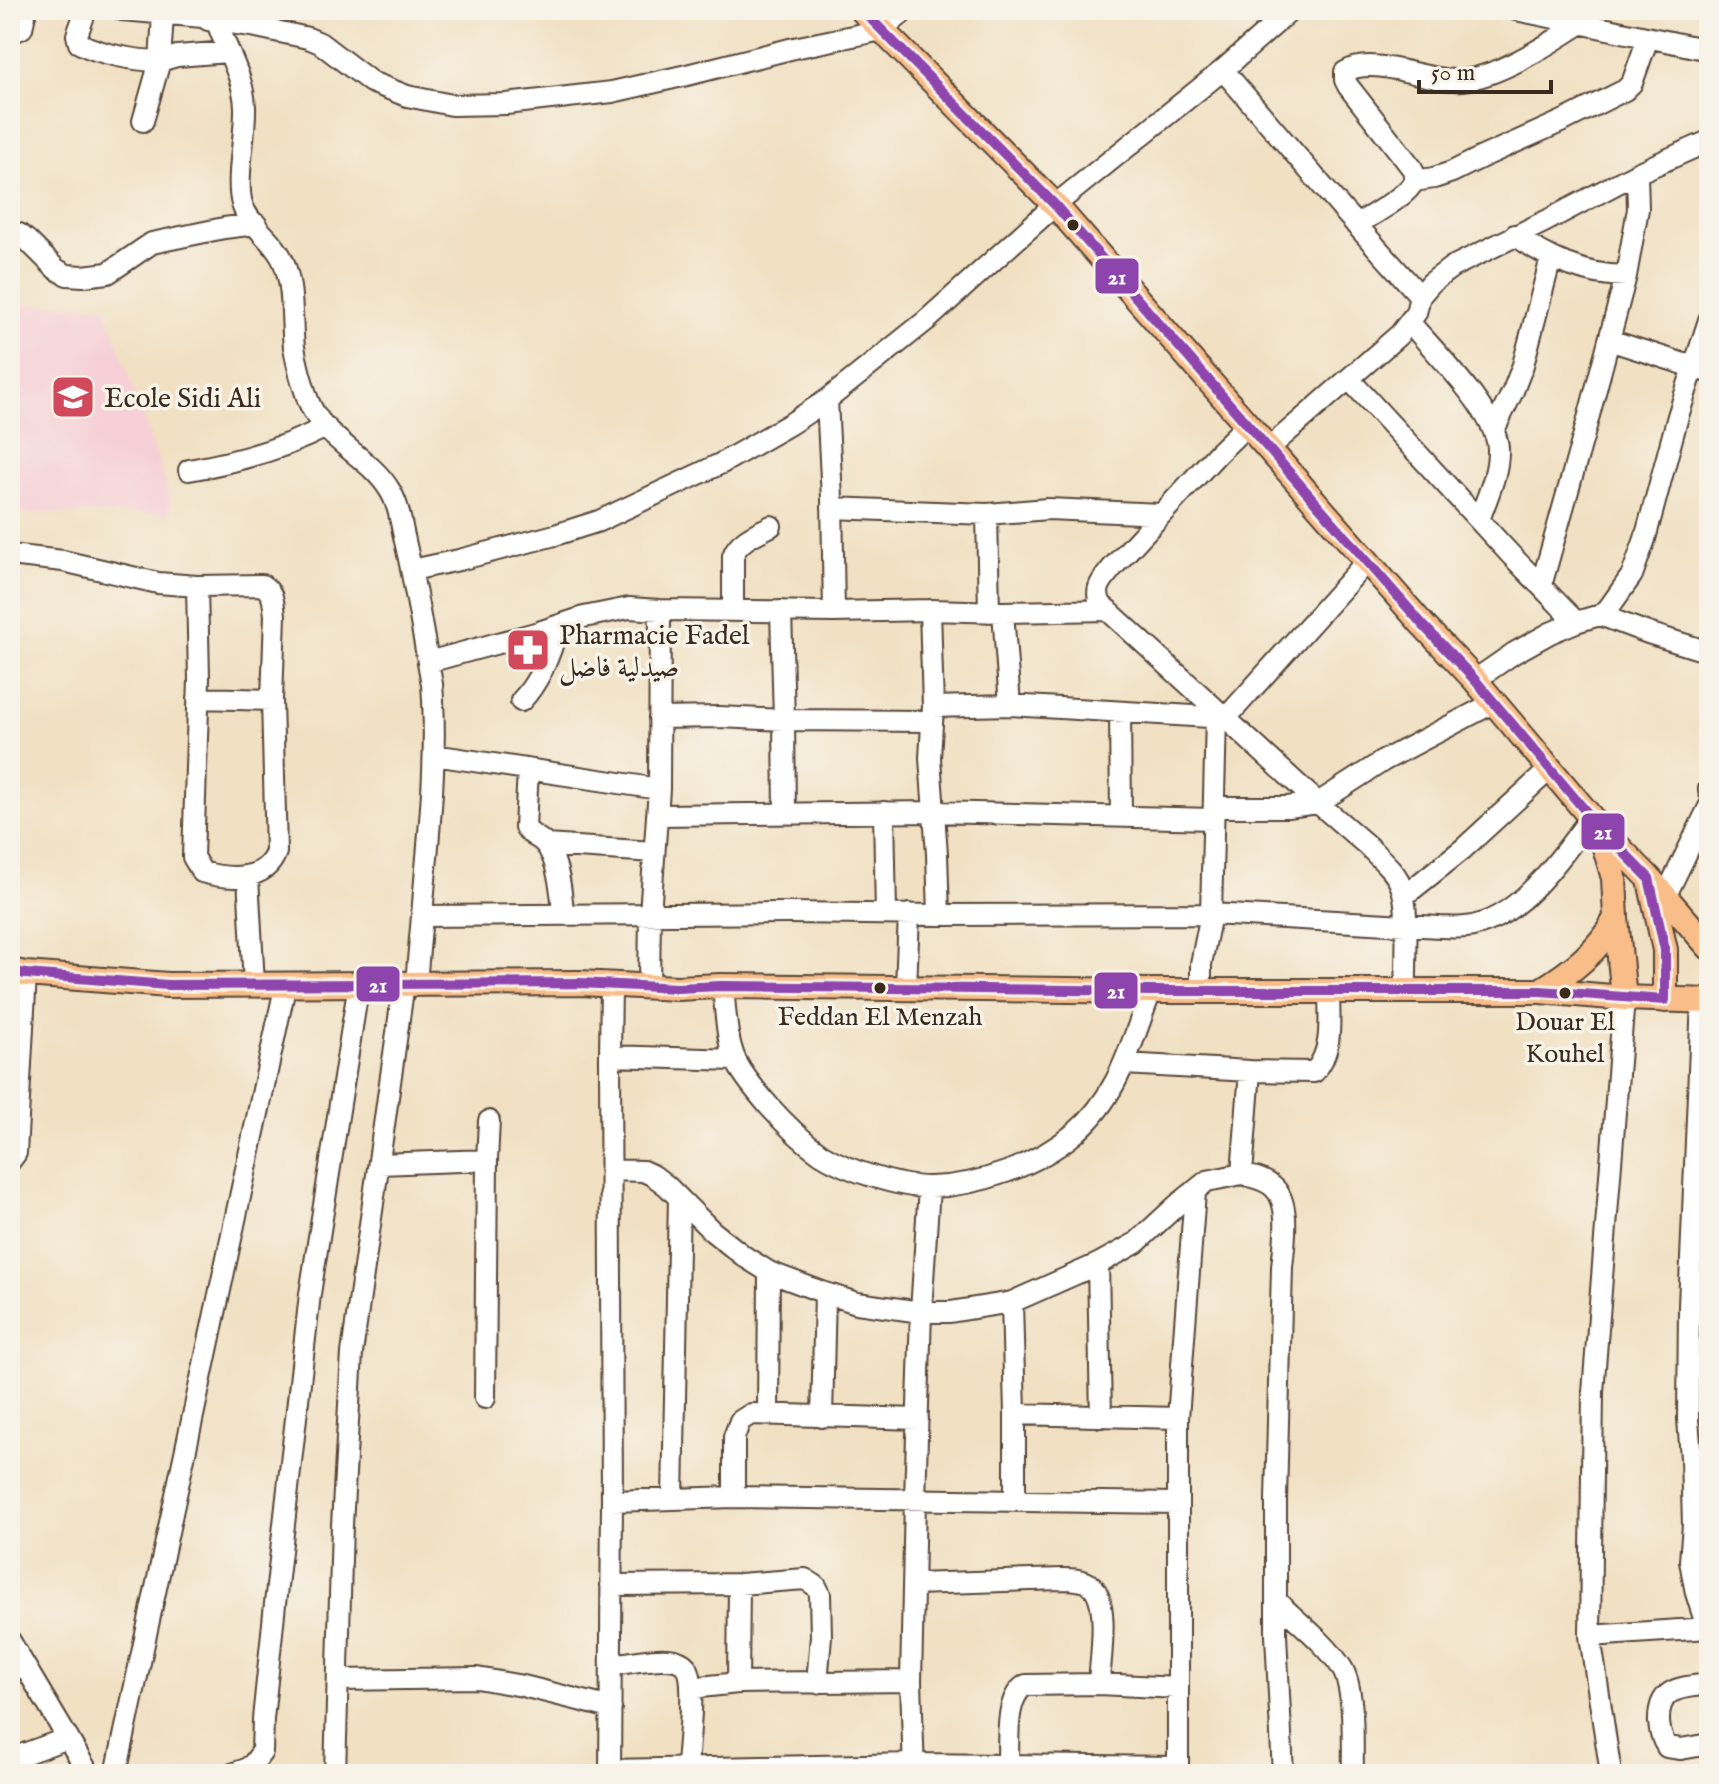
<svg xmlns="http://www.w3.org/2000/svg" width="1719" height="1784" font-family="'IM FELL English',Amiri,serif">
<rect width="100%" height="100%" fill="#f7f3e8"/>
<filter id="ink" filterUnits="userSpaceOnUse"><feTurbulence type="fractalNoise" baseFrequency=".0125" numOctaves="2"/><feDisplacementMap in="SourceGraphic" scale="16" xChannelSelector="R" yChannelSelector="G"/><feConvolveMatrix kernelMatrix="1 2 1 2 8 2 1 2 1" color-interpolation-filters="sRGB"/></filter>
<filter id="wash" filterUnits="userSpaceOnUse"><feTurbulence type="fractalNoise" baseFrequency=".006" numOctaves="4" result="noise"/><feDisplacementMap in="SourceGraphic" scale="32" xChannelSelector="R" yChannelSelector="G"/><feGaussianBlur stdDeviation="1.8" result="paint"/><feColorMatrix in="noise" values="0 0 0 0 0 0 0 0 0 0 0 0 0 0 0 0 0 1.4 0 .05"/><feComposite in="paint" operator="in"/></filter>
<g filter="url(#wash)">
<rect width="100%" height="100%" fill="#f1e0c2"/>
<path fill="#f6cfd7" d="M 10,304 L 105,306 L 167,487 L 171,513 L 10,514 Z"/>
</g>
<g filter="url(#ink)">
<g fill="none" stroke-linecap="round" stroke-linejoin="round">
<g stroke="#564537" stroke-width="24">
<path id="minor" d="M 86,10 L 77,35 L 79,43 C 99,54 137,61 160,61 L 163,15
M 122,10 L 203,17
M 193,10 L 208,20 L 252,26 L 308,38 L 320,43 L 371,82 L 407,96 L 452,105 L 506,104 L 612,92 L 687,75 L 794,48 L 882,30 L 906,10
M 1516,10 L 1709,50
M 217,22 C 226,50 244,77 245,107 C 246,135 235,179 242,204 C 248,225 276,241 284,263 C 294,289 291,319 294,347 C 297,365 302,383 308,400 C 322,439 368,455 389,489 C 399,504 401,524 405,541 C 416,588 423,636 432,684 C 438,762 428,839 422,916 L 790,913 L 939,915 L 1211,914 L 1440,927 C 1449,927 1458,928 1466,927 C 1519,921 1562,856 1591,817
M 10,27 L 18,30 L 22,28 L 26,10
M 1223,70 L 1343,210 L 1420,296
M 143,121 L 160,61 L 177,56 L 228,52
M 1414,181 L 1434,178 L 1452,172 L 1480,158 L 1565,120 L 1625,90 L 1632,83 L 1648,38
M 1356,225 C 1370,216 1408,196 1414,181 C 1415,175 1414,173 1412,168 L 1348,86 L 1345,80 L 1345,72 C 1374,54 1429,83 1462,80 C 1498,77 1549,44 1580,24
M 10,231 L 19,234 L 28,241 L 56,269 L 67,275 L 83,276 L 108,273 L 152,243 L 224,228 L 256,224
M 1515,235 C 1547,259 1586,276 1626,276
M 1410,323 C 1434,351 1496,412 1498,448 C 1499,473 1487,497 1479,520
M 1609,340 L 1709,372
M 1349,379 L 1510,554 L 1576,622
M 827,400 L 832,499 L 834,612
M 1247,425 L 1218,453 L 1112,568 C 1103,580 1093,588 1101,604 L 1318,803 L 1369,847 C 1380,859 1396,871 1401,886 C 1410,908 1405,965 1406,991
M 1494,430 L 1513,391 L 1523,365 L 1551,258
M 1268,449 L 1400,334 L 1416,313 L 1420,296 L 1431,283 L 1452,267 L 1546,221 L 1637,173 L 1709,141
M 189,470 C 236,462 283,449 326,427
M 832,508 L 987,514 L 989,612
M 987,514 L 1048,509 L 1161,514
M 10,555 L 63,561 L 158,583 L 197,586 L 199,679 L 193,857 L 202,872 C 227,879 265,883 276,852 L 272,700 L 275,615 C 273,601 274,593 262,585 L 197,586
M 412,570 L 459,560 L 555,535 L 599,521 L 722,463 L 790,424 L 827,400 L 927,320 L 1055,205 L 1223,70 L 1291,10
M 1541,586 L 1584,434 L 1626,276 L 1638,209 L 1637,173
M 930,610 L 933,707 L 930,758 L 937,854 L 939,915
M 733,611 L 733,556 C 738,540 756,534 771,526
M 781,611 L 784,720 L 931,721
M 1003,612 L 1010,705
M 1600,615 L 1648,633 L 1709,652
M 428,662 L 539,632 L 584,617 L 629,608 L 660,610 L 834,612 L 930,610 L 1003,612 L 1108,610
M 1475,680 L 1514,653 L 1550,633 L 1576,622 L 1600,615 L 1608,609 L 1632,575 L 1645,539 L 1678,416 L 1709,320
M 198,698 L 272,700
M 521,701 C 541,680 551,653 558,626
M 933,707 L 1010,705 L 1226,718 L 1367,561
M 1120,712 L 1121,816
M 659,718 L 719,717 L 784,720 L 785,813
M 434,755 L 659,789
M 528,770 L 525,827 C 532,838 539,836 545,844 C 558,859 562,895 563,915
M 1709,789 L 1709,791
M 1214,807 L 1288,807 L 1318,803 L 1383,761 L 1493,703
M 884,812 L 886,914
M 657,815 L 934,812 L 1213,819
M 546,845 L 654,852
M 248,877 L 254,984
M 1404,896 L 1463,849 L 1550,769
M 1665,897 L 1709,807
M 416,983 L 422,916
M 649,986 L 650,914 L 659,789 L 660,610
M 720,986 L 723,989 C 726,1012 726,1040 736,1061 C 743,1076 757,1092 768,1105 C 784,1123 801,1140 821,1154 C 846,1170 901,1188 930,1187 C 980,1186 1037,1165 1075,1133 C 1120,1095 1131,1042 1151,991
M 906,988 L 909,914
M 1201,991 L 1201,964 L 1211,914 L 1216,717
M 1702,1000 L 1689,1306 L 1688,1419 L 1691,1458 L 1693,1525 L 1690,1561 L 1696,1593 L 1703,1615 L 1709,1626
M 610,1056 L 735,1060
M 1250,1071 L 1314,1072 C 1334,1051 1329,1018 1329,991
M 10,1161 L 16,1153 L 26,974
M 379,1164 L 487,1160 L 489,1121
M 611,1170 L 643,1171 L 654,1176 L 667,1186 L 712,1231 L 745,1257 L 769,1272 L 825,1293 L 857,1303 L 921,1312 L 950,1312 L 1012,1302 L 1098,1264 L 1136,1243 L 1176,1206 L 1207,1181 L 1242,1174 L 1250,1071 L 1124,1064
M 1242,1174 C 1252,1177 1264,1179 1272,1186 C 1292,1201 1284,1245 1282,1267 L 1276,1499 L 1276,1635 L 1283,1774
M 1098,1264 L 1101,1417
M 1012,1302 L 1015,1414 L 1015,1500
M 485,1398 L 487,1160
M 768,1414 L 769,1272
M 1015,1414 L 1178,1418
M 822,1417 L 825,1293
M 734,1497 L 734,1437 L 740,1421 L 751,1414 L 918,1419
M 673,1499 L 679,1198
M 612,1501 L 734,1497 L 1178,1503
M 914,1584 L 1062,1579 C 1071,1579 1084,1579 1092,1586 C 1110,1603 1100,1660 1099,1684
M 611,1585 L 739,1584 L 805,1579 L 816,1586 L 820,1594 L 821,1636 L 817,1683
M 1276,1601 C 1297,1621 1327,1644 1342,1668 C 1356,1692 1352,1746 1353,1774
M 1590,1636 L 1709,1628
M 10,1641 L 89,1774
M 612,1665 C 630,1663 658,1656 675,1660 C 682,1662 687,1666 689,1672 C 695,1691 688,1745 687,1767
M 338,1680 L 477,1678 L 523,1686 L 611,1708
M 738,1683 L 739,1584
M 1709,1684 C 1681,1688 1658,1686 1659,1722 C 1660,1731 1661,1738 1667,1747 L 1681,1749 L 1709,1744
M 691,1688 L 738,1683 L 911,1681
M 10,1759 L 68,1738
M 1008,1765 C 1009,1743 1004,1697 1026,1685 L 1099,1684 L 1178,1688
M 610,1770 L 914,1764 L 1178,1767
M 116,1774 L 286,983
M 232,1774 L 246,1769 L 253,1764 L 262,1752 L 263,1719 L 275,1604 L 310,1294 L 359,983
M 335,1774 L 342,1525 L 352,1353 L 404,983
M 610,1774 L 612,1501 L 610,1056 L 611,984
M 914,1774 L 911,1681 L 915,1499 L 921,1312 L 929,1187
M 1178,1774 L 1178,1418 L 1195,1192
M 1611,1774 L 1590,1636 L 1593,1392 L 1624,998"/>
</g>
<g stroke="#564537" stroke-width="28">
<path id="major" d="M 862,10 L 1055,205 L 1423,625 L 1475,680 L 1599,827 L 1649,878 L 1709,947
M 1600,831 L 1614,878 L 1616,918 L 1624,998
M 1651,885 L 1665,950 L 1665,1000
M 10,971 L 26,974 L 168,985 L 580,983 L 677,988 L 720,986 L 1151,991 L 1540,991 L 1624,998 L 1709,1001
M 1540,991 C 1571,972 1599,951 1616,918"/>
</g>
<use href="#minor" stroke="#fff" stroke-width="20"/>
<use href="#major" stroke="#f8bd89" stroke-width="24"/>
<g stroke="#f7f3e8" stroke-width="16">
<path id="bus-1" d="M 10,971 L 26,974 L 168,985 L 580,983 L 677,988 L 720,986 L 1151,991 L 1540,991 L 1665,1000 L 1665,950 L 1649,878 L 1599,827 L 1475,680 L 1423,625 L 1055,205 L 862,10"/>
</g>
<use href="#bus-1" stroke="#8e44ad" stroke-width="10"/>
</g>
</g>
<defs>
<g id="school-square" transform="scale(2.3)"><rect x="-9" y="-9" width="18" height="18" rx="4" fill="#d1495b" stroke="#f7f3e8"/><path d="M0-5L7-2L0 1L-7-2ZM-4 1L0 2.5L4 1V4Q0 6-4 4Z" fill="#fff"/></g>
<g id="pharmacy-square" transform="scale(2.3)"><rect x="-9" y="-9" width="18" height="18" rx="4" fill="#d1495b" stroke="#f7f3e8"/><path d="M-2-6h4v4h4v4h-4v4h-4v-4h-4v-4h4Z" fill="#fff"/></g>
</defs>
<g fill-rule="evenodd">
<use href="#school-square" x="73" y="397"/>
<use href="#pharmacy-square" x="528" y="650"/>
</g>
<g fill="#3b2a1e" stroke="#f7f3e8" stroke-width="3">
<circle cx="1073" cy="225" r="7"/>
<circle cx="880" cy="988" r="7"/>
<circle cx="1565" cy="993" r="7"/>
</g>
<g text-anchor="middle" stroke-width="7" stroke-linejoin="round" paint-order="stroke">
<g font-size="26" fill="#3b2a1e" stroke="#f7f3e8">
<text x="880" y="1025">Feddan El Menzah</text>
<text x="1565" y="1030">Douar El<tspan x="1565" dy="32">Kouhel</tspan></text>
</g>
<g font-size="28" fill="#3b2a1e" stroke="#f7f3e8" text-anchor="start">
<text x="104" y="407">Ecole Sidi Ali</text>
<text x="559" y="644">Pharmacie Fadel<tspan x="559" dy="32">صيدلية فاضل</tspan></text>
</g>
</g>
<g stroke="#f7f3e8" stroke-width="3">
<rect x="1094" y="257" width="46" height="38" rx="8" fill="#8e44ad"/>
<rect x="1580" y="812" width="46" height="39" rx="8" fill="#8e44ad"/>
<rect x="355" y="965" width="46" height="38" rx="8" fill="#8e44ad"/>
<rect x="1093" y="971" width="46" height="39" rx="8" fill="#8e44ad"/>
</g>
<g font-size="22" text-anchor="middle" font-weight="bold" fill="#fff">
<text x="1117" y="284">21</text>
<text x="1603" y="839">21</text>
<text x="378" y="992">21</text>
<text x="1116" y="998">21</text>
</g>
<rect width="1719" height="1784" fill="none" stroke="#f7f3e8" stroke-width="40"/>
<path d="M1419 80v12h132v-12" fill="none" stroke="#3b2a1e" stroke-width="4"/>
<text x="1431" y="80" font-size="24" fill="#3b2a1e" stroke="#f7f3e8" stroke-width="6" paint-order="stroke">50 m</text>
</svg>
